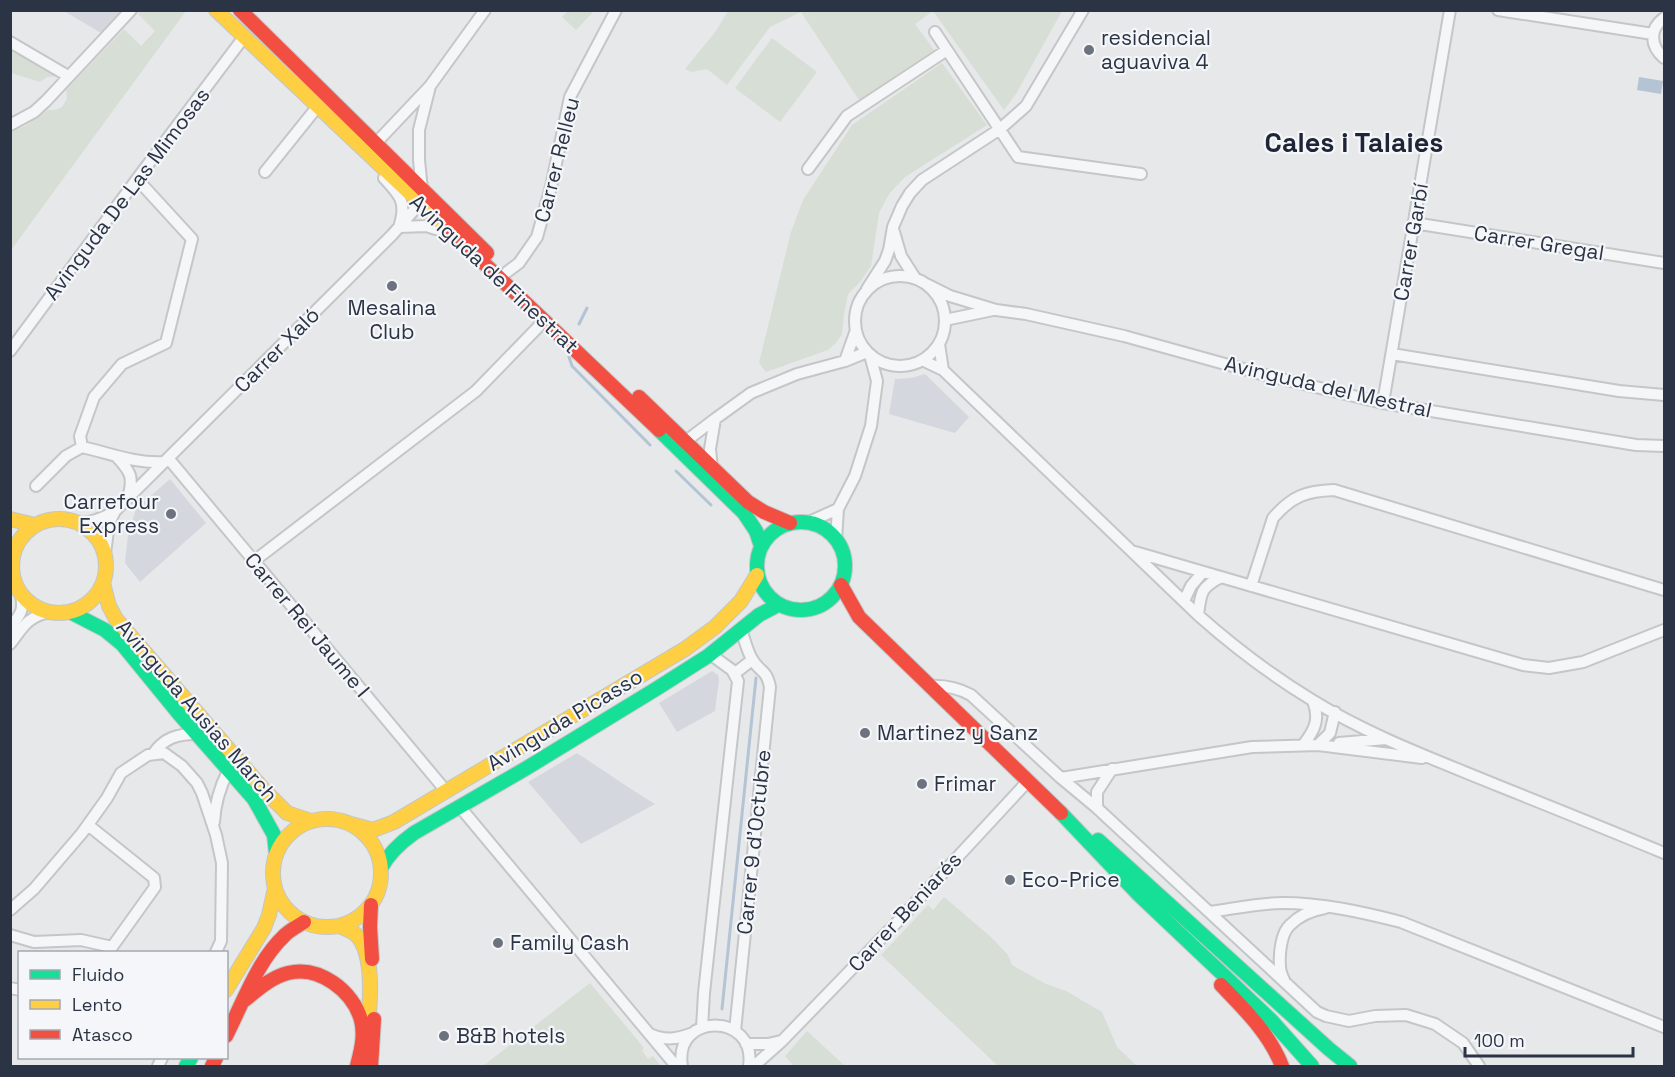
<svg xmlns="http://www.w3.org/2000/svg" width="1675" height="1077" font-family="'Space Grotesk',sans-serif">
<rect width="100%" height="100%" fill="#e6e8ea"/>
<path fill="#d4d7dd" d="M 64,11 L 122,10 L 122,11 L 101,33 Z
M 925,374 L 969,417 L 955,433 L 889,414 L 895,379 L 911,378 Z
M 170,479 L 206,523 L 140,582 L 125,563 L 128,535 L 136,509 Z
M 712,671 L 718,675 L 719,680 L 715,711 L 677,732 L 659,703 Z
M 577,753 L 634,791 L 655,804 L 581,844 L 528,782 Z"/>
<path fill="#d6ded6" d="M 142,10 L 186,11 L 11,250 L 11,132 L 25,126 L 48,110 L 55,110 L 62,107 L 67,99 L 66,90 L 124,29 L 141,46 L 155,31 L 138,14 Z
M 569,10 L 594,10 L 594,11 L 576,30 L 562,17 Z
M 728,11 L 728,10 L 1062,11 L 1016,94 L 1004,110 L 933,11 L 915,24 L 934,50 L 859,100 L 801,12 L 770,27 L 727,85 L 707,69 L 691,72 L 685,69 L 716,31 Z
M 772,38 L 817,72 L 780,122 L 735,88 Z
M 10,47 L 56,74 L 56,76 L 47,77 L 40,82 L 11,73 Z
M 942,63 L 987,125 L 905,177 L 889,194 L 879,213 L 871,266 L 860,282 L 848,294 L 844,314 L 842,334 L 836,343 L 828,350 L 766,372 L 759,363 L 791,232 L 803,200 L 852,125 Z
M 944,897 L 991,937 L 1008,955 L 1012,965 L 1046,984 L 1066,991 L 1102,1012 L 1117,1047 L 1137,1066 L 998,1066 L 881,955 L 928,905 L 933,910 Z
M 590,983 L 644,1048 L 642,1050 L 648,1059 L 653,1056 L 661,1066 L 483,1066 Z
M 807,1031 L 845,1066 L 794,1066 L 785,1056 Z"/>
<path fill="#b4c4d5" d="M 1639,77 L 1663,81 L 1661,94 L 1637,90 Z"/>
<g fill="none" stroke-linecap="round" stroke-linejoin="round">
<path stroke="#b4c4d5" stroke-width="3" d="M 579,324 L 587,308
M 569,357 L 572,366 L 650,445
M 676,471 L 711,505
M 722,1009 L 756,678"/>
<g stroke="#c4c6c8" stroke-width="14">
<path id="street" d="M 1498,10 L 1653,34
M 1664,18 C 1649,29 1650,46 1664,58
M 935,32 L 1018,157 L 1141,174
M 10,42 L 68,76
M 10,125 L 34,112 L 46,101 L 131,10
M 375,144 L 430,86 L 485,10
M 808,169 L 847,116 L 947,50
M 265,172 L 318,106
M 384,178 C 399,194 407,202 400,224
M 1414,223 L 1664,263
M 399,227 L 426,226 L 449,233
M 894,232 L 901,256 L 915,278
M 507,272 L 519,263 L 537,237 L 551,187 L 570,97 L 616,10
M855 321a45 45 0 1 1 90 0a45 45 0 1 1-90 0Z
M 926,284 L 950,296 L 996,310 L 1026,314 L 1124,336 L 1261,374 L 1383,403 L 1636,445 L 1664,446
M 867,289 L 885,261 L 889,250 L 893,227 L 902,206 L 910,193 L 922,180 L 1000,129 L 1026,106 L 1083,10
M 945,320 L 993,310
M 939,344 L 943,370
M 10,351 L 137,179 L 244,37
M 1392,354 L 1619,391 L 1664,395
M 922,360 L 943,370 L 1198,615 C 1234,647 1271,675 1312,700 C 1370,736 1436,760 1499,786 C 1554,808 1609,830 1664,853
M 845,361 L 856,330
M 1383,403 L 1450,10
M 686,441 L 715,419 L 751,393 L 797,374 L 845,361 L 867,352
M 82,447 L 80,436 L 94,397 L 122,364 L 166,343 L 192,239 L 137,179
M 116,456 C 131,472 134,477 128,498
M 168,458 L 446,791
M 712,468 L 710,449 L 715,419
M 36,486 L 66,456 L 82,447 C 109,453 136,464 164,462
M 809,522 L 838,509
M 80,523 C 94,522 104,518 115,511 L 392,235 L 415,209 L 421,196 L 422,190 L 419,160 L 419,130 L 430,86
M 836,540 L 838,509 L 855,476 L 871,426 L 877,381 L 870,355
M 1135,552 L 1523,665 L 1549,668 L 1583,662 L 1664,630
M 105,553 L 109,523 L 115,511
M 254,561 L 476,391 L 544,321
M 1251,586 L 1273,518 C 1292,496 1306,491 1334,490 L 1664,590
M 1184,601 L 1191,586 L 1203,572
M 1198,615 C 1201,593 1200,588 1221,577
M 10,628 C 21,613 24,612 21,593
M 10,644 C 24,626 26,618 49,612
M 734,674 L 752,660
M 929,686 C 944,685 958,688 971,695 L 1061,778 L 1097,808 L 1317,1012 L 1326,1016 L 1349,1021 L 1375,1016 L 1406,1015 L 1435,1024 L 1463,1043 L 1479,1066
M 1339,743 L 1386,739
M 1303,745 C 1315,730 1320,719 1313,701
M 1318,745 L 1330,733 L 1335,712
M 153,754 C 164,738 177,734 196,734
M 1061,778 L 1252,747 L 1318,745 L 1422,758
M 460,807 L 676,1066
M 1097,808 L 1097,792 L 1112,769
M 214,822 C 215,803 220,787 228,771
M 10,910 L 34,889 L 82,833 L 107,798 L 121,773 L 148,755 L 164,753 L 182,766 L 197,783 L 202,793 L 216,835 L 222,863 L 221,941 L 216,952
M 1209,912 C 1233,909 1258,903 1282,903 C 1322,903 1362,912 1401,922 L 1664,1027
M 10,935 L 34,942 L 81,940 L 112,947 L 155,887 L 154,878 L 88,825
M 1284,980 C 1282,976 1280,971 1280,966 C 1279,954 1281,933 1290,925 C 1300,915 1313,910 1325,908
M 10,988 L 20,990
M 702,1028 L 704,993 L 738,681 L 732,670 L 710,654
M 735,1031 L 770,687 C 766,668 760,673 752,659 C 747,651 745,640 741,630
M 650,1034 C 665,1041 678,1039 693,1033
M 746,1044 L 768,1044 L 781,1041
M 158,1066 L 162,1058
M 682,1066 C 673,1012 757,1012 749,1066
M 754,1066 L 782,1041 L 903,916 L 1028,781"/>
</g>
<g stroke="#c4c6c8" stroke-width="16">
<path id="fast" d="M 659,430 L 744,513 L 756,531 L 761,546
M757 566a44 44 0 1 1 88 0a44 44 0 1 1-88 0Z
M 70,612 L 105,630 L 122,644 L 180,715 L 254,799 L 274,835 L 276,853
M 1061,813 L 1139,895 L 1271,1020 L 1312,1066
M 1098,840 L 1329,1049 L 1350,1066
M 381,868 C 389,853 400,843 414,833 L 525,769 L 656,689 L 708,656 L 759,615 L 778,605
M 186,1066 L 191,1058"/>
</g>
<g stroke="#c4c6c8" stroke-width="16">
<path id="slow" d="M 216,10 L 449,230
M12 566a47 47 0 1 1 94 0a47 47 0 1 1-94 0Z
M 10,519 L 35,525
M 103,583 L 109,606 L 116,619 L 264,790 L 287,813 L 311,821
M273 873a54 54 0 1 1 108 0a54 54 0 1 1-108 0Z
M 351,824 L 373,830 L 394,822 L 685,649 L 715,627 L 741,601 L 757,575
M 339,926 C 346,929 354,931 359,938 C 375,960 370,1007 367,1032
M 226,990 L 264,928 L 269,915 L 275,888"/>
</g>
<g stroke="#c4c6c8" stroke-width="16">
<path id="jam" d="M 240,10 L 487,253
M 449,230 L 659,430
M 639,397 L 748,502 L 764,512 L 790,523
M 841,585 L 859,617 L 1061,813
M 371,905 L 370,927 L 372,959
M 1221,985 C 1245,1010 1269,1033 1282,1066
M 245,1000 C 258,989 272,977 288,973 C 319,965 353,991 361,1020 C 365,1035 361,1051 357,1066
M 226,1036 C 243,1003 257,961 285,935 C 290,930 298,926 304,922
M 212,1066 L 216,1058
M 371,1066 L 374,1019"/>
</g>
<use href="#street" stroke="#f5f6f7" stroke-width="10"/>
<use href="#fast" stroke="#16e098" stroke-width="14"/>
<use href="#slow" stroke="#ffcf43" stroke-width="14"/>
<use href="#jam" stroke="#f24e42" stroke-width="14"/>
</g>
<g fill="#6c737f" stroke="#f4f6f9" stroke-width="2">
<circle cx="1089" cy="50" r="6"/>
<circle cx="392" cy="286" r="6"/>
<circle cx="171" cy="514" r="6"/>
<circle cx="865" cy="733" r="6"/>
<circle cx="922" cy="784" r="6"/>
<circle cx="1010" cy="880" r="6"/>
<circle cx="498" cy="943" r="6"/>
<circle cx="444" cy="1036" r="6"/>
</g>
<g text-anchor="middle" stroke-width="4.5" stroke-linejoin="round" paint-order="stroke">
<g font-size="21" fill="#2b3445" stroke="#f4f6f9" text-anchor="start">
<text x="1101" y="45">residencial<tspan x="1101" dy="24">aguaviva 4</tspan></text>
<text x="392" y="315" text-anchor="middle">Mesalina<tspan x="392" dy="24">Club</tspan></text>
<text x="159" y="509" text-anchor="end">Carrefour<tspan x="159" dy="24">Express</tspan></text>
<text x="877" y="740">Martinez y Sanz</text>
<text x="934" y="791">Frimar</text>
<text x="1022" y="887">Eco-Price</text>
<text x="510" y="950">Family Cash</text>
<text x="456" y="1043">B&amp;B hotels</text>
</g>
<g font-size="21" fill="#2b3445" stroke="#f4f6f9">
<text transform="translate(557 160) rotate(-76)" y="7">Carrer Relleu</text>
<text transform="translate(127 194) rotate(-53)" y="7">Avinguda De Las Mimosas</text>
<text transform="translate(1411 242) rotate(-80)" y="7">Carrer Garbí</text>
<text transform="translate(1539 243) rotate(9)" y="7">Carrer Gregal</text>
<text transform="translate(494 274) rotate(43)" y="7">Avinguda de Finestrat</text>
<text transform="translate(277 350) rotate(-45)" y="7">Carrer Xaló</text>
<text transform="translate(1328 387) rotate(13)" y="7">Avinguda del Mestral</text>
<text transform="translate(307 625) rotate(50)" y="7">Carrer Rei Jaume I</text>
<text transform="translate(197 711) rotate(49)" y="7">Avinguda Ausias March</text>
<text transform="translate(565 720) rotate(-31)" y="7">Avinguda Picasso</text>
<text transform="translate(754 842) rotate(-84)" y="7">Carrer 9 d’Octubre</text>
<text transform="translate(905 912) rotate(-47)" y="7">Carrer Beniarés</text>
</g>
<g font-size="27" font-weight="bold" fill="#1d2536" stroke="#f4f6f9">
<text x="1354" y="152">Cales i Talaies</text>
</g>
</g>
<rect width="1675" height="1077" fill="none" stroke="#2b3445" stroke-width="24"/>
<rect x="18" y="951" width="210" height="108" fill="#f4f6f9" stroke="#a4a8b1" stroke-width="1.5"/>
<rect x="30" y="970" width="30" height="9" fill="#16e098" stroke="#a4a8b1" stroke-width="1.5"/>
<text x="72" y="981" font-size="18" fill="#2b3445">Fluido</text>
<rect x="30" y="1000" width="30" height="9" fill="#ffcf43" stroke="#a4a8b1" stroke-width="1.5"/>
<text x="72" y="1011" font-size="18" fill="#2b3445">Lento</text>
<rect x="30" y="1030" width="30" height="9" fill="#f24e42" stroke="#a4a8b1" stroke-width="1.5"/>
<text x="72" y="1041" font-size="18" fill="#2b3445">Atasco</text>
<path d="M1465 1047v9h168v-9" fill="none" stroke="#2b3445" stroke-width="3"/>
<text x="1474" y="1047" font-size="18" fill="#2b3445" stroke="#f4f6f9" stroke-width="4.5" paint-order="stroke">100 m</text>
</svg>
